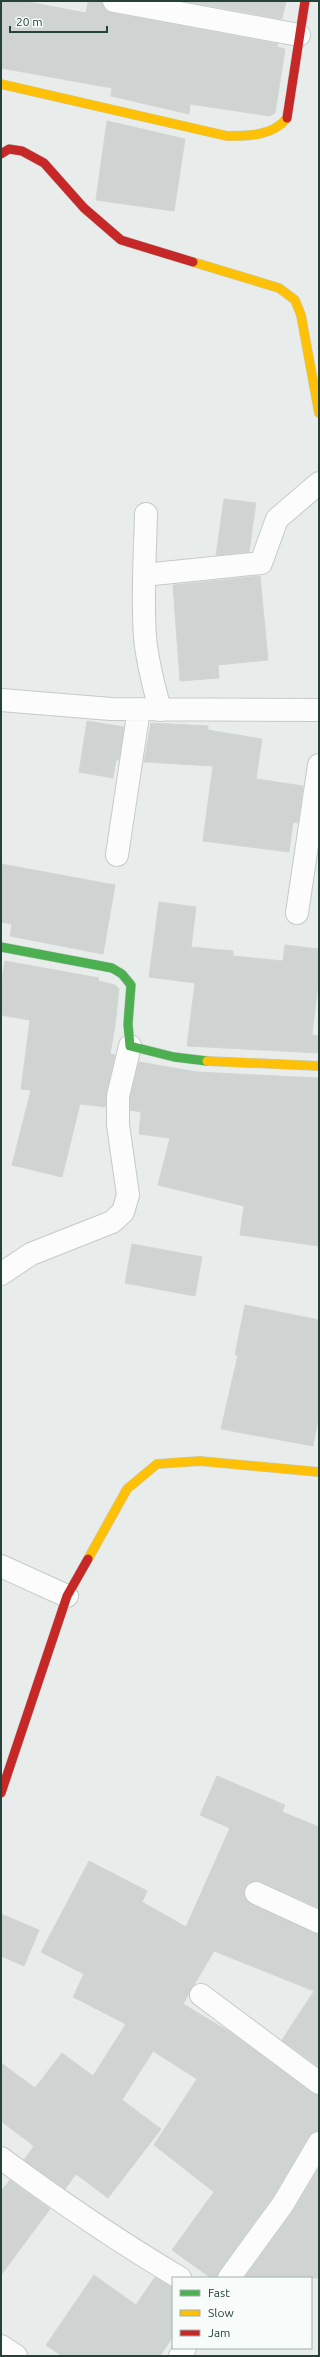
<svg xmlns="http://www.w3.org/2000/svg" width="320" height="2357" font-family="Ubuntu,sans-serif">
<rect width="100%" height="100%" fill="#e8edeb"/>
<path fill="#cfd4d2" stroke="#d1d6d4" d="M 1,1 L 23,1 L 86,13 L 88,1 L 102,1 L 106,10 L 112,13 L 278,44 L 277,47 L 285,49 L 275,113 L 270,116 L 190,104 L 189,114 L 111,96 L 112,88 L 1,68 Z
M 183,1 L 286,1 L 282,19 Z
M 107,121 L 185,139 L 174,211 L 96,200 Z
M 224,499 L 256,503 L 249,552 L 216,555 Z
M 260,576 L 268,660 L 218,665 L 219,678 L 180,681 L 173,585 Z
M 87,721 L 124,727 L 119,760 L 116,760 L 113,778 L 79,772 Z
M 151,723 L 208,726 L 208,730 L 262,739 L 256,779 L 303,786 L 298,823 L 293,822 L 289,852 L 203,841 L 213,766 L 144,762 Z
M 1,864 L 115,885 L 103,954 L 10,936 L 12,924 L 1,922 Z
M 159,902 L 196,907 L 191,947 L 233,951 L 233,956 L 283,961 L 285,945 L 319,949 L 319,976 L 312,1035 L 319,1036 L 319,1053 L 187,1046 L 195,983 L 149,977 Z
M 5,961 L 99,978 L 98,981 L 115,985 L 119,989 L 115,1026 L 110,1054 L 115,1055 L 106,1093 L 106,1107 L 80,1104 L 62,1177 L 12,1165 L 31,1090 L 21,1089 L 30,1020 L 1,1015 L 1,985 Z
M 139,1062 L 197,1072 L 319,1078 L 319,1246 L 240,1235 L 244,1206 L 158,1185 L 170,1138 L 139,1134 L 141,1112 L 130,1110 L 130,1097 Z
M 132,1244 L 202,1257 L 195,1296 L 125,1283 Z
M 245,1305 L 319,1320 L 319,1414 L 313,1446 L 221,1429 L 238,1355 L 235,1355 Z
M 217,1776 L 285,1805 L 282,1812 L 319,1827 L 319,1908 L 261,1882 L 254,1881 L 248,1883 L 244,1894 L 246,1900 L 251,1904 L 319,1934 L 319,2067 L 282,2040 L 314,1991 L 214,1951 L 183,2004 L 233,2034 L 312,2093 L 319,2095 L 319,2131 L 308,2137 L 273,2197 L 219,2271 L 217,2278 L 211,2278 L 172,2250 L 214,2192 L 154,2145 L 197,2079 L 153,2051 L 122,2100 L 161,2129 L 108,2198 L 76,2174 L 65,2189 L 24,2160 L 34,2146 L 1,2121 L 1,2063 L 35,2088 L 62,2053 L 93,2076 L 126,2024 L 73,1997 L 84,1974 L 41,1952 L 89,1861 L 147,1891 L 142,1902 L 186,1927 L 230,1828 L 200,1815 Z
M 1,1914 L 39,1930 L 24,1966 L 1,1956 Z
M 319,2168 L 319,2278 L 244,2278 L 293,2211 Z
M 10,2180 L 50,2209 L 1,2275 L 1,2191 Z
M 94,2275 L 136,2305 L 155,2277 L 173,2288 L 173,2336 L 160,2356 L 62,2356 L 46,2345 Z"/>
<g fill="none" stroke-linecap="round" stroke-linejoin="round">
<g stroke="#c5cac8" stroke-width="24">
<path id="street" d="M 114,1 L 299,35
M 146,514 C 145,555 142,596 145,637 C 147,662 154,686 160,710
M 144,575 L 261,563 L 277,519 L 319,483
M 1,700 L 111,709 L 319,710
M 117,855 L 139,709
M 297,913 L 319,765
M 1,1274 L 31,1254 L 112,1222 L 123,1212 L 128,1195 L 118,1125 L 118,1096 L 130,1046
M 1,1566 L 67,1596
M 256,1893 L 319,1922
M 201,1995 L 319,2083
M 1,2158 C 59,2201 118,2241 180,2278
M 229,2278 L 283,2204 L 319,2143
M 1,2346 L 16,2356
M 180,2356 L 185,2348"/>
</g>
<g stroke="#c3cbc8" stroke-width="10">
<path id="fast" d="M 1,947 L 112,968 L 122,974 L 131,985 L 128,1024 L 130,1046 L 174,1057 L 207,1061"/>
</g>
<g stroke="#c3cbc8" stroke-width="10">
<path id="slow" d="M 1,84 L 227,136 C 248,136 273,136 287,118
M 193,262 L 279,288 L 295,300 L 301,315 L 319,413
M 207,1061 L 319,1066
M 88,1559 L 127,1489 L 157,1464 L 200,1461 L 319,1472"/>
</g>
<g stroke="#c3cbc8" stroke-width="10">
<path id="jam" d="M 287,118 L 305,1
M 1,154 L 9,149 L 22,151 L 44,163 L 84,208 L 121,240 L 193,262
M 1,1793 L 67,1596 L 88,1559"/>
</g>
<use href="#street" stroke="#fcfcfc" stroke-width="22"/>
<use href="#fast" stroke="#4caf50" stroke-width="9"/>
<use href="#slow" stroke="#ffc107" stroke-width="9"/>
<use href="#jam" stroke="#c62828" stroke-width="9"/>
</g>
<rect width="320" height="2357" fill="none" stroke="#24423a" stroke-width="4"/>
<rect x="172" y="2277" width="140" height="72" fill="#f7fbf9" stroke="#a3b1ad"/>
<rect x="180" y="2290" width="20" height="6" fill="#4caf50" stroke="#a3b1ad"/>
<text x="208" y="2297" font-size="12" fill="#24423a">Fast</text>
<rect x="180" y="2310" width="20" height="6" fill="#ffc107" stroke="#a3b1ad"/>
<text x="208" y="2317" font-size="12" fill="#24423a">Slow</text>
<rect x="180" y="2330" width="20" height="6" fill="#c62828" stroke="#a3b1ad"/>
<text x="208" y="2337" font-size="12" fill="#24423a">Jam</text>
<path d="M10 26v6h97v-6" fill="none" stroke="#24423a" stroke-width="2"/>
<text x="16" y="26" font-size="12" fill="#24423a" stroke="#f7fbf9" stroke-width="3" paint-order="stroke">20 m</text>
</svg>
